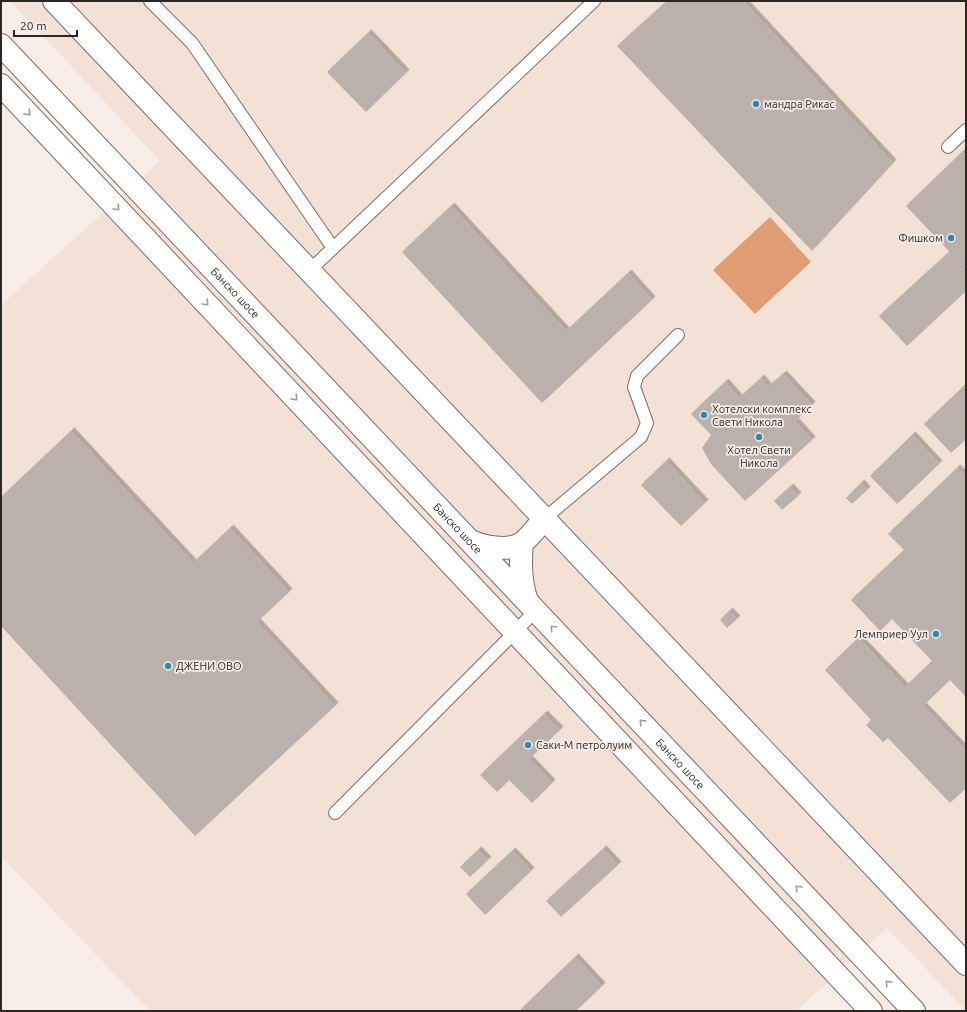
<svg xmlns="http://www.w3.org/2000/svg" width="967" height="1012" font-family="Ubuntu,sans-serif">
<defs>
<filter id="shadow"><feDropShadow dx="3.5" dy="-3.5" stdDeviation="0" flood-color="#0004"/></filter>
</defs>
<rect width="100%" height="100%" fill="#f8ede6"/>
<path fill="#f4e1d6" d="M 10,1 L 966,1 L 966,1011 L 887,928 L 796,1011 L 150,1011 L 1,856 L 1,305 L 160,161 Z"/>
<path fill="#e09d73" d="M 770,217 L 811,262 L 755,314 L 713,270 Z"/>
<path fill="#bbb0aa" filter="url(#shadow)" d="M 667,1 L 743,1 L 893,163 L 812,251 L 617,46 Z
M 368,33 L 406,73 L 366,112 L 327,72 Z
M 962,152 L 966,156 L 966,269 L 906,206 Z
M 451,206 L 566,331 L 628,273 L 652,300 L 542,403 L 402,252 Z
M 948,253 L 966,272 L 966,291 L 907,346 L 879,316 Z
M 783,374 L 812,405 L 795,421 L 812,440 L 745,501 L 711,464 L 702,448 L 711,435 L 691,414 L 725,382 L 739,398 L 761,378 L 768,387 Z
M 966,384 L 966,439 L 951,453 L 924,424 Z
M 71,431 L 193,563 L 230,528 L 289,592 L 257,622 L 335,706 L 195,836 L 1,626 L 1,497 Z
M 912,435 L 939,464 L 897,504 L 870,476 Z
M 666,461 L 705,503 L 681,526 L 641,485 Z
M 957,468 L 966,477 L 966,697 L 950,680 L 923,706 L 966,751 L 966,788 L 950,803 L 888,738 L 883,742 L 866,725 L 871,720 L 825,670 L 858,638 L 905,687 L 932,661 L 892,619 L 880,631 L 851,600 L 904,550 L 888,534 Z
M 861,483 L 867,490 L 852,504 L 846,498 Z
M 790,487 L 798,496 L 782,510 L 774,501 Z
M 729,611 L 737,619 L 727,628 L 720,620 Z
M 544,714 L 560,730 L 529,759 L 552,783 L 532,803 L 509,780 L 497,792 L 480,775 Z
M 603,849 L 618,865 L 561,917 L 546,901 Z
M 478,850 L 488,860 L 470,877 L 460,867 Z
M 512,851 L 531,871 L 485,915 L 466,894 Z
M 575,957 L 602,986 L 576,1011 L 519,1011 Z"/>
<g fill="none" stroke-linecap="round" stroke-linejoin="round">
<g stroke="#786e68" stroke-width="14">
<path id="service" d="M 150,1 L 192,43 L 333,248
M 948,147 L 966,130
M 310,270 L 594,1
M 544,519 L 641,437 L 647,423 L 634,387 L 637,376 L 678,335
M 335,813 L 515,632 L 536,610"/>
</g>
<g stroke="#786e68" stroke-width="24">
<path id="minor" d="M 54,1 L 966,964"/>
</g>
<g stroke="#786e68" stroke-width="24">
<g id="secondary">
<path id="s1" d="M 1,45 L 914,1011"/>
<path d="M 1,85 L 871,1011"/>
<path d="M 469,540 C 483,547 508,552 522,543 C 528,539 539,525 544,519"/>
<path d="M 522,543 C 520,563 520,582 527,601"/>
</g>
</g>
<use href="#service" stroke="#fff" stroke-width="12"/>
<use href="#minor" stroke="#fff" stroke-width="22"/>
<use href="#secondary" stroke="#fff" stroke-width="22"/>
</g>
<defs><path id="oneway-chevron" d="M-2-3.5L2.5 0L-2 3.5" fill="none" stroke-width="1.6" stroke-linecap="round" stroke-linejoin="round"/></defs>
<g stroke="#9f9d9c">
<use href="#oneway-chevron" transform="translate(28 113) rotate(47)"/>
<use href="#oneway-chevron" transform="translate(117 208) rotate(47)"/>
<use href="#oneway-chevron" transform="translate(206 303) rotate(47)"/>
<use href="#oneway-chevron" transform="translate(295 398) rotate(47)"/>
<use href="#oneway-chevron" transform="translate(553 628) rotate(-133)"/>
<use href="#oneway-chevron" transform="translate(642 722) rotate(-133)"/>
<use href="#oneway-chevron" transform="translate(798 888) rotate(-133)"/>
<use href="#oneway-chevron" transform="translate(888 983) rotate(-133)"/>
</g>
<g fill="#2a89b5" stroke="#f8ede6" stroke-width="1.5">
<circle cx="756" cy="104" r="4"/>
<circle cx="951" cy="238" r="4"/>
<circle cx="704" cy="415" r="4"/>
<circle cx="759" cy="437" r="4"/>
<circle cx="936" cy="634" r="4"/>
<circle cx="168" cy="666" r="4"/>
<circle cx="528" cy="745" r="4"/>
</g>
<g text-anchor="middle" stroke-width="3.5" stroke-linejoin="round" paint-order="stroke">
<g font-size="11" fill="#2a2623" stroke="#f8ede6" text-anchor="start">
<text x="764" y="108">мандра Рикас</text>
<text x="943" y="242" text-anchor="end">Фишком</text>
<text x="712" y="413">Хотелски комплекс<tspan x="712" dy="13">Свети Никола</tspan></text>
<text x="759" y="454" text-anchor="middle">Хотел Свети<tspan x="759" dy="13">Никола</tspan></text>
<text x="928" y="638" text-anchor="end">Лемприер Уул</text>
<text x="176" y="670">ДЖЕНИ ОВО</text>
<text x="536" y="749">Саки-М петролуим</text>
</g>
<g font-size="11" fill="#2a2623" stroke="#f8ede6">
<text dy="4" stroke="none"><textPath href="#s1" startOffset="341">Банско шосе</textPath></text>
<text dy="4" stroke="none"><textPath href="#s1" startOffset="665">Банско шосе</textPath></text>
<text dy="4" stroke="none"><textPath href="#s1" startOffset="989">Банско шосе</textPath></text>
</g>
</g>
<rect width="967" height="1012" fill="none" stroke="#2a2623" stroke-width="4"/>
<path d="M14 30v6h63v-6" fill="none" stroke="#2a2623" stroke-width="2"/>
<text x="20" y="30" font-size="12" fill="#2a2623" stroke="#f8ede6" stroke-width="3" paint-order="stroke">20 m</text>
</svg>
